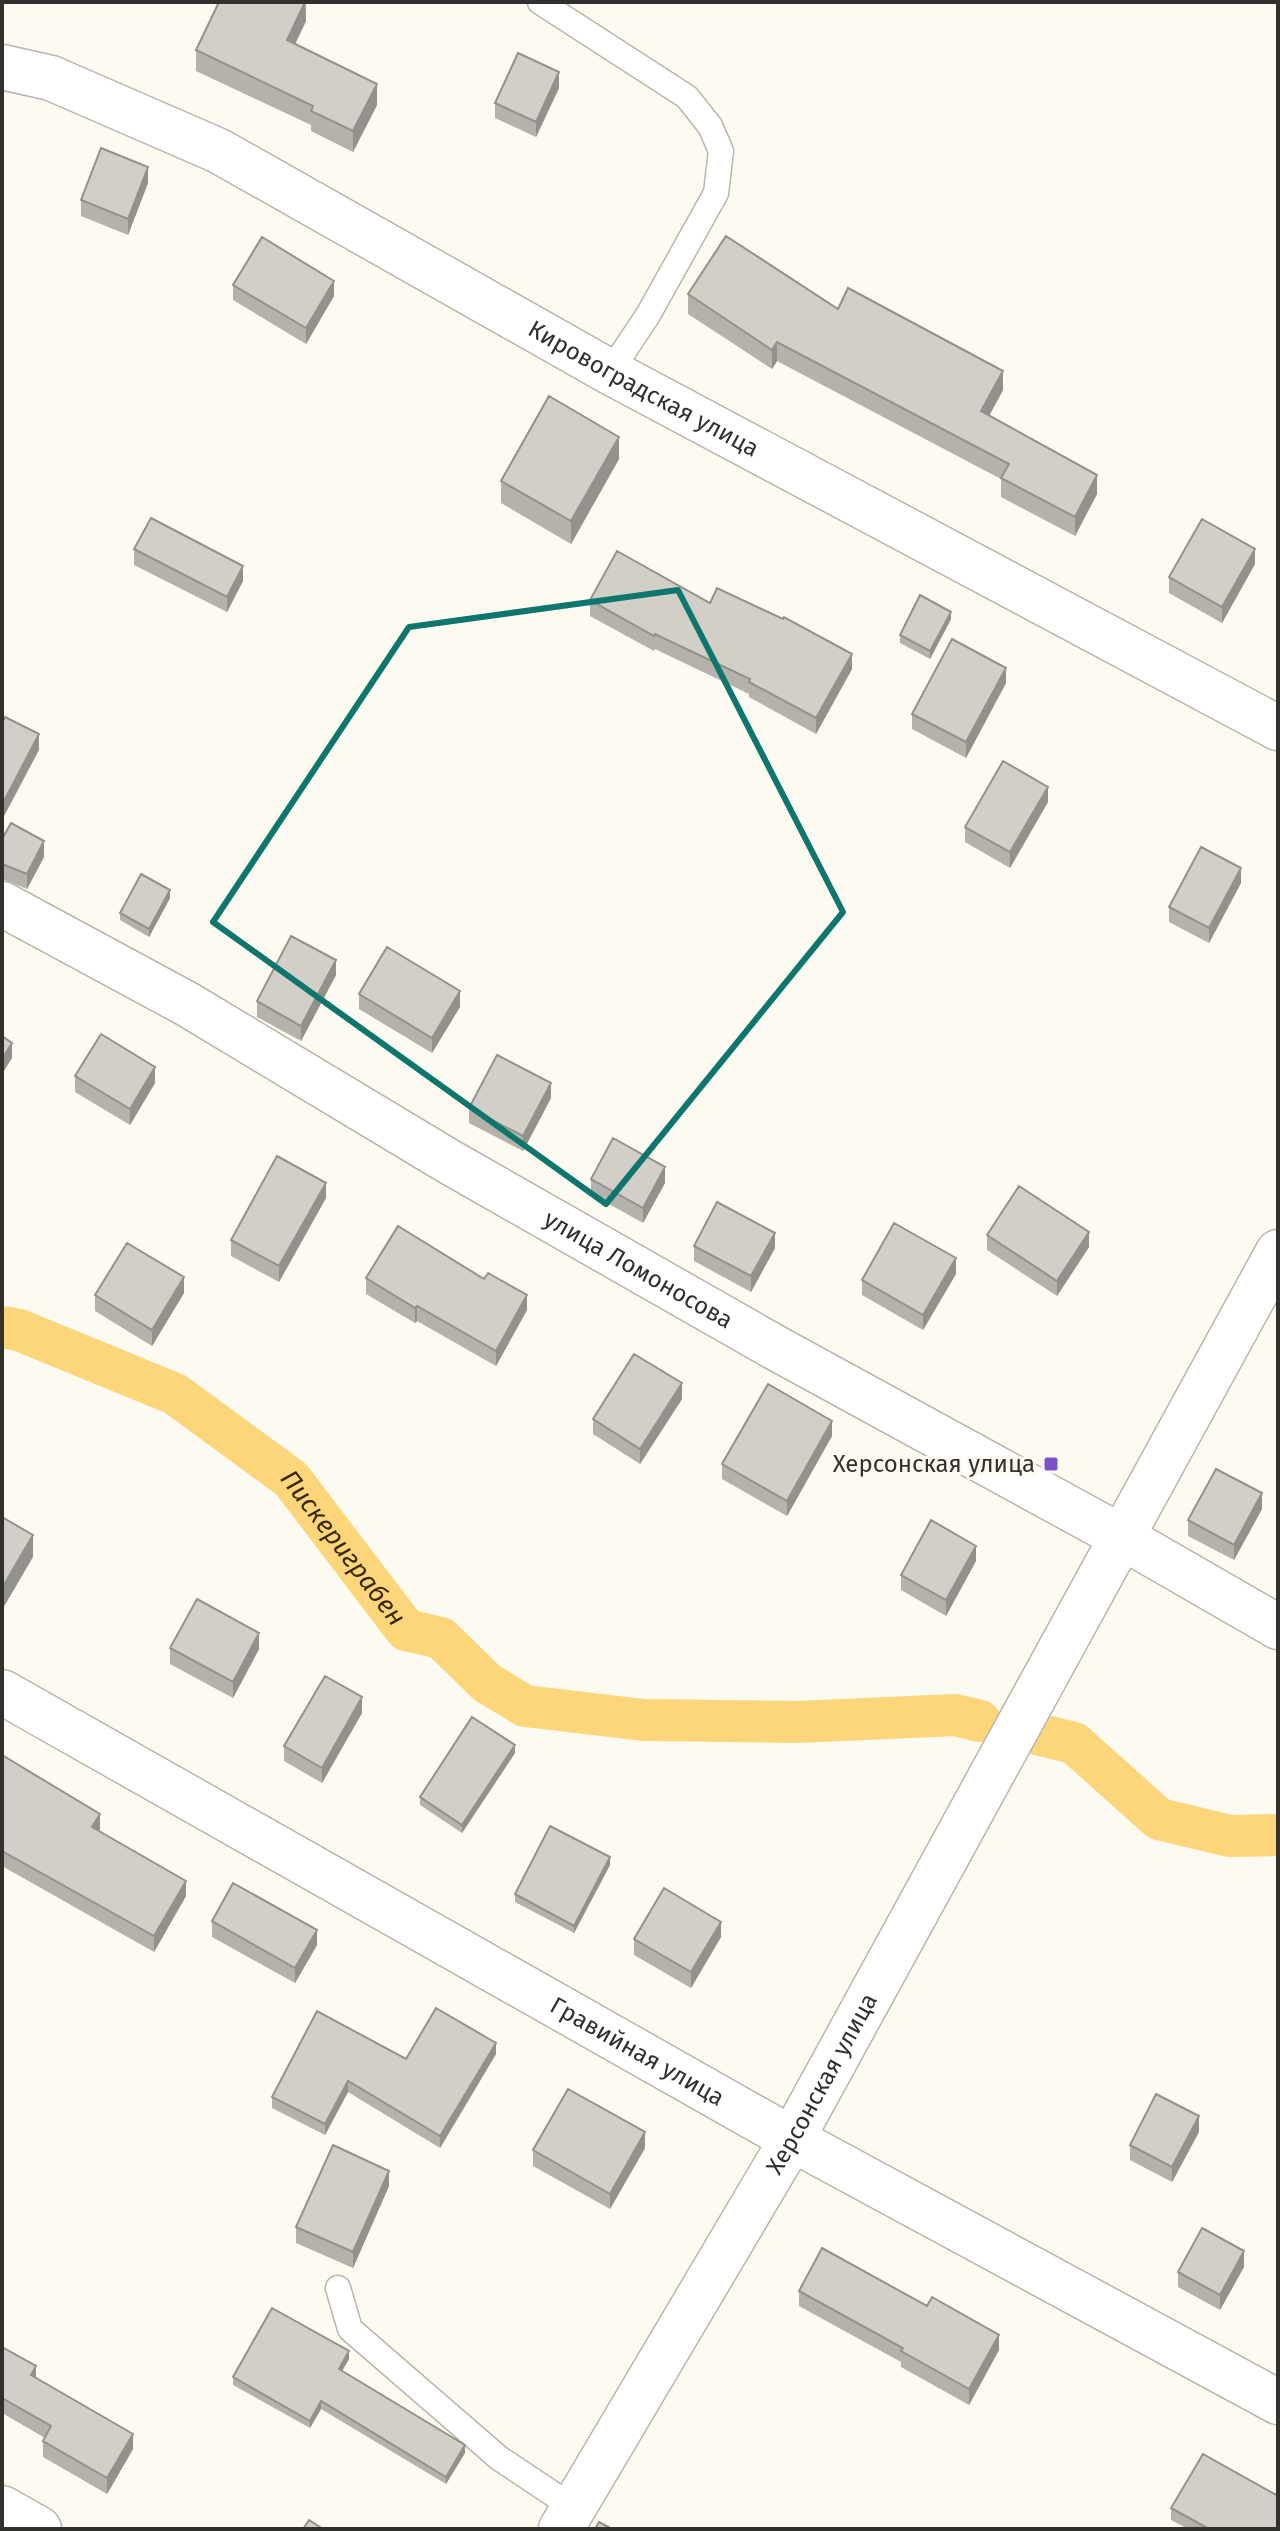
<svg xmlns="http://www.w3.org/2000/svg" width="1280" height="2531" font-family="'Fira Sans',sans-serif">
<rect width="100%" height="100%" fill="#fdfaf2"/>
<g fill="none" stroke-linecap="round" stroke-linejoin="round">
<g stroke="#fdd57a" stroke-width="42">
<path id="s1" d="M 2,1327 L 19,1330 L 175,1394 L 291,1479 L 406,1630 L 441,1638 L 487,1683 L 525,1706 L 644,1720 L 797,1722 L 955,1715 L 980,1721"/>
<path d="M 1024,1731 L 1074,1743 L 1159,1819 L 1230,1836 L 1278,1835"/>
</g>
<g stroke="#b9b6af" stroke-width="27">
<path id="lane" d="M 540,2 L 687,97 L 710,126 L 721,151 L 716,193 L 648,315 L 610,372
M 338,2288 L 350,2329 L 499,2458 L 574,2508"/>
</g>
<g stroke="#b9b6af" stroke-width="47">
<g id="street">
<path id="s2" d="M 2,67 L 51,78 L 219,151 L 610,372 L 1278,728"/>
<path id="s3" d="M 2,1692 L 792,2139 L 1278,2402"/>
<path id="s4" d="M 561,2529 L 792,2139 L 1278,1252"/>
</g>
</g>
<g stroke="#b9b6af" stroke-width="47">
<g id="secondary">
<path id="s5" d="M 2,904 L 187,1004 L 448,1161 L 776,1348 L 1120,1536 L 1278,1627"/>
<path d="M 2,2508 L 39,2529"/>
</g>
</g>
<use href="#lane" stroke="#fff" stroke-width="24"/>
<use href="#street" stroke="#fff" stroke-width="44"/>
<use href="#secondary" stroke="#fff" stroke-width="44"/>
</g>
<path fill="#b5b2ac" d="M 306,2 L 306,21 L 295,44 L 377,105 L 353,152 L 311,131 L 311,125 L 196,71 L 196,50 Z
M 559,88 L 536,137 L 495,118 L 495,103 Z
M 148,183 L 128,235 L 81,216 L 81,200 Z
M 233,285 L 334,296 L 306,344 L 233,300 Z
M 688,294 L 838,309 L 1003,390 L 989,416 L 1097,494 L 1075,536 L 1001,497 L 1001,479 L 777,361 L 772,369 L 688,314 Z
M 619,459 L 571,544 L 501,503 L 501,481 Z
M 134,549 L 243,581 L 227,612 L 134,565 Z
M 1255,564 L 1222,623 L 1169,593 L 1169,577 Z
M 590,600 L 710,603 L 852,669 L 816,734 L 749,697 L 749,694 L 655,649 L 654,651 L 590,616 Z
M 951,619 L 930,659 L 900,643 L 900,635 Z
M 1006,683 L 966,758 L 912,729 L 912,714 Z
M 1048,802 L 1010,868 L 965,842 L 965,827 Z
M 2,839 L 44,857 L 27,889 L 2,879 Z
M 1241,883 L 1209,943 L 1169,922 L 1169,907 Z
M 170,898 L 149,937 L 120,920 L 120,913 Z
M 336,975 L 301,1041 L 257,1017 L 257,1001 Z
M 359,994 L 460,1007 L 432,1053 L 359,1009 Z
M 75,1076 L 155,1083 L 130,1125 L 75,1092 Z
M 551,1098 L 523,1151 L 469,1123 L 469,1108 Z
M 591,1179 L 665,1183 L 643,1223 L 591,1194 Z
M 326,1198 L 279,1282 L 231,1256 L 231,1240 Z
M 987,1235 L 1089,1247 L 1057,1296 L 987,1250 Z
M 694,1246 L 775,1248 L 751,1292 L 694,1261 Z
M 956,1274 L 923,1330 L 862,1295 L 862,1280 Z
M 366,1278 L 527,1310 L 496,1366 L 417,1321 L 415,1323 L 366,1294 Z
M 184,1293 L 152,1346 L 95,1311 L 95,1295 Z
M 682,1399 L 640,1464 L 593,1434 L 593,1419 Z
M 832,1436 L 787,1516 L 722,1479 L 722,1464 Z
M 1262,1509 L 1234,1560 L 1188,1536 L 1188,1520 Z
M 976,1561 L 946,1616 L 901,1590 L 901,1575 Z
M 170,1648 L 259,1649 L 233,1698 L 170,1664 Z
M 362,1713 L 322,1783 L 284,1761 L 284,1746 Z
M 515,1753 L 462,1833 L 420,1805 L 420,1797 Z
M 2,1755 L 100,1829 L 99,1831 L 186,1896 L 154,1952 L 2,1866 Z
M 610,1865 L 574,1933 L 515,1902 L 515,1894 Z
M 212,1921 L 317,1945 L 295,1983 L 212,1937 Z
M 721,1937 L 691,1988 L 634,1955 L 634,1939 Z
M 496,2054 L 440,2148 L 348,2092 L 325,2135 L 272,2108 L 272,2097 L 406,2059 Z
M 1199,2132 L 1172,2182 L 1130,2160 L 1130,2145 Z
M 645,2148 L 610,2209 L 533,2166 L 533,2150 Z
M 389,2186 L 353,2268 L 296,2243 L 296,2227 Z
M 1244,2267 L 1220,2310 L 1178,2287 L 1178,2272 Z
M 799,2291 L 999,2350 L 969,2405 L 901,2367 L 901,2362 L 799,2306 Z
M 2,2347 L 36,2378 L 133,2449 L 107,2494 L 43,2457 L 43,2441 L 45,2438 L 2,2413 Z
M 349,2359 L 342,2371 L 465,2453 L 446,2484 L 321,2409 L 310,2428 L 233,2385 L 233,2377 Z
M 1171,2508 L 1278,2529 L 1188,2529 L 1171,2520 Z"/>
<path fill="#93918c" d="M 305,2 L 306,21 L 287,61 L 287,40 Z
M 559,72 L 559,88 L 536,137 L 536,122 Z
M 377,84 L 377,105 L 353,152 L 353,131 Z
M 148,167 L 148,183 L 128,235 L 128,219 Z
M 334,281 L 334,296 L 306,344 L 306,328 Z
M 777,342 L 777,361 L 772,369 L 772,350 Z
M 1003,371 L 1003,390 L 981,431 L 981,411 Z
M 619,437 L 619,459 L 571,544 L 571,521 Z
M 1097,475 L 1097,494 L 1075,536 L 1075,517 Z
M 1255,549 L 1255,564 L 1222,623 L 1222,607 Z
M 243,566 L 243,581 L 227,612 L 227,597 Z
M 951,612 L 951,619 L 930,659 L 930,651 Z
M 852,654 L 852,669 L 816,734 L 816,718 Z
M 1006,668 L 1006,683 L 966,758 L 966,742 Z
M 39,734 L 39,750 L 2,820 L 2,805 Z
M 1048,787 L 1048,802 L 1010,868 L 1010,852 Z
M 44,841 L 44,857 L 27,889 L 27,874 Z
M 1241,868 L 1241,883 L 1209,943 L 1209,928 Z
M 170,890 L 170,898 L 149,937 L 149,929 Z
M 336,960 L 336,975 L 301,1041 L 301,1026 Z
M 460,991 L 460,1007 L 432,1053 L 432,1038 Z
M 12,1043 L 12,1058 L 2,1074 L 2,1059 Z
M 155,1067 L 155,1083 L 130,1125 L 130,1109 Z
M 551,1083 L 551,1098 L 523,1151 L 523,1136 Z
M 665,1167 L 665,1183 L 643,1223 L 643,1208 Z
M 326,1183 L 326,1198 L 279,1282 L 279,1266 Z
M 1089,1232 L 1089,1247 L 1057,1296 L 1057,1281 Z
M 775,1233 L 775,1248 L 751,1292 L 751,1276 Z
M 956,1258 L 956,1274 L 923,1330 L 923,1315 Z
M 184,1277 L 184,1293 L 152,1346 L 152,1330 Z
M 527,1295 L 527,1310 L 496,1366 L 496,1351 Z
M 417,1306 L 417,1321 L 415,1323 L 415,1308 Z
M 682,1383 L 682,1399 L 640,1464 L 640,1449 Z
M 832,1421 L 832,1436 L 787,1516 L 787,1501 Z
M 1262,1493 L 1262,1509 L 1234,1560 L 1234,1545 Z
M 33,1535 L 33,1557 L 2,1610 L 2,1588 Z
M 976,1546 L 976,1561 L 946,1616 L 946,1600 Z
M 259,1633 L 259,1649 L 233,1698 L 233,1682 Z
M 362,1697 L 362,1713 L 322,1783 L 322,1768 Z
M 515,1745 L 515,1753 L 462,1833 L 462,1825 Z
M 100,1814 L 100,1829 L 92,1842 L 92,1827 Z
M 610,1857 L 610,1865 L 574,1933 L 574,1926 Z
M 186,1881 L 186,1896 L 154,1952 L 154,1936 Z
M 721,1922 L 721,1937 L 691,1988 L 691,1972 Z
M 317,1930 L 317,1945 L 295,1983 L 295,1968 Z
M 496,2043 L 496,2054 L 440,2148 L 440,2136 Z
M 348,2081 L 348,2092 L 325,2135 L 325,2124 Z
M 1199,2116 L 1199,2132 L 1172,2182 L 1172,2167 Z
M 645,2132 L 645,2148 L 610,2209 L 610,2194 Z
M 389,2171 L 389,2186 L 353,2268 L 353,2252 Z
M 1244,2251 L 1244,2267 L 1220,2310 L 1220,2295 Z
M 999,2335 L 999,2350 L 969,2405 L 969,2389 Z
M 349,2351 L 349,2359 L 339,2376 L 339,2369 Z
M 36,2366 L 36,2381 L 31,2375 Z
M 321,2401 L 321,2409 L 310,2428 L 310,2421 Z
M 133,2434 L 133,2449 L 107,2494 L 107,2478 Z
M 465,2445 L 465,2453 L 446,2484 L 446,2477 Z"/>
<path fill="#d2cfc8" stroke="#93918c" stroke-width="2" d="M 219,2 L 305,2 L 287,40 L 377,84 L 353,131 L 311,111 L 313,106 L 196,50 Z
M 518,53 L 559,72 L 536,122 L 495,103 Z
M 101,148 L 148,167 L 128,219 L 81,200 Z
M 726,236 L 838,309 L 848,288 L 1003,371 L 981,411 L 1097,475 L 1075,517 L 1001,478 L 1009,464 L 777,342 L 772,350 L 688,294 Z
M 262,237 L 334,281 L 306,328 L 233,285 Z
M 549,396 L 619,437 L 571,521 L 501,481 Z
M 151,518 L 243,566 L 227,597 L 134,549 Z
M 1202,519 L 1255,549 L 1222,607 L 1169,577 Z
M 617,551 L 710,603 L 717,588 L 783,619 L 784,617 L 852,654 L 816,718 L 749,682 L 750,679 L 655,634 L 654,636 L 590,600 Z
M 920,595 L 951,612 L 930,651 L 900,635 Z
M 952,639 L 1006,668 L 966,742 L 912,714 Z
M 5,717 L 39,734 L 2,805 L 2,723 Z
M 1003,761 L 1048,787 L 1010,852 L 965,827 Z
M 11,823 L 44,841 L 27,874 L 2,864 L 2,839 Z
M 1201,847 L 1241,868 L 1209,928 L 1169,907 Z
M 141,874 L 170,890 L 149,929 L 120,913 Z
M 291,936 L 336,960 L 301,1026 L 257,1001 Z
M 387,947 L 460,991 L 432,1038 L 359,994 Z
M 101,1034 L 155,1067 L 130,1109 L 75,1076 Z
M 2,1036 L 12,1043 L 2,1059 Z
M 497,1055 L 551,1083 L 523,1136 L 469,1108 Z
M 613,1138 L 665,1167 L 643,1208 L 591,1179 Z
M 277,1156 L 326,1183 L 279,1266 L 231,1240 Z
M 1019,1186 L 1089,1232 L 1057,1281 L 987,1235 Z
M 717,1202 L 775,1233 L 751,1276 L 694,1246 Z
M 894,1223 L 956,1258 L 923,1315 L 862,1280 Z
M 398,1226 L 484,1279 L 488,1273 L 527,1295 L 496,1351 L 417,1306 L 415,1308 L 366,1278 Z
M 127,1243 L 184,1277 L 152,1330 L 95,1295 Z
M 634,1354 L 682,1383 L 640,1449 L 593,1419 Z
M 768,1384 L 832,1421 L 787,1501 L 722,1464 Z
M 1216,1469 L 1262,1493 L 1234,1545 L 1188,1520 Z
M 2,1517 L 33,1535 L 2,1588 Z
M 931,1520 L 976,1546 L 946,1600 L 901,1575 Z
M 197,1599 L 259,1633 L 233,1682 L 170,1648 Z
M 325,1676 L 362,1697 L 322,1768 L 284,1746 Z
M 472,1717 L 515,1745 L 462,1825 L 420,1797 Z
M 2,1755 L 100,1814 L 92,1827 L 186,1881 L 154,1936 L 2,1851 Z
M 550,1826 L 610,1857 L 574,1926 L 515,1894 Z
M 233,1883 L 317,1930 L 295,1968 L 212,1921 Z
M 664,1888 L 721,1922 L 691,1972 L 634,1939 Z
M 436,2008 L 496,2043 L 440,2136 L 348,2081 L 325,2124 L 272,2097 L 317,2011 L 406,2059 Z
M 568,2089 L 645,2132 L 610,2194 L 533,2150 Z
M 1156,2094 L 1199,2116 L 1172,2167 L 1130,2145 Z
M 333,2145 L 389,2171 L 353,2252 L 296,2227 Z
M 1202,2228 L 1244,2251 L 1220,2295 L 1178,2272 Z
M 822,2248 L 927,2306 L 932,2297 L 999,2335 L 969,2389 L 901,2351 L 903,2348 L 799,2291 Z
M 272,2308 L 349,2351 L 339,2369 L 465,2445 L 446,2477 L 321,2401 L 310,2421 L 233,2377 Z
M 2,2347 L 36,2366 L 31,2375 L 133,2434 L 107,2478 L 43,2441 L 51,2426 L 2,2398 Z
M 1203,2454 L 1278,2496 L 1278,2529 L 1209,2529 L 1171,2508 Z
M 309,2520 L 323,2529 L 303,2529 Z
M 599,2522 L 612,2529 L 595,2529 Z"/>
<path fill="none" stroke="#0f766e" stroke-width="6" stroke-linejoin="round" d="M 678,590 L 843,912 L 606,1204 L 213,922 L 409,627 Z"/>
<rect fill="#7d53cc" stroke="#fdfaf2" stroke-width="3" x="1043" y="1456" width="16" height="16" rx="4"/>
<g text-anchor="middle" stroke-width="6" stroke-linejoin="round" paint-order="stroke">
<g font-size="24" fill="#31302d" stroke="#fdfaf2">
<text dy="8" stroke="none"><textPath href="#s2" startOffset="720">Кировоградская улица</textPath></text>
<text dy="8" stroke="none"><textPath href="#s5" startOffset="734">улица Ломоносова</textPath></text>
<text dy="8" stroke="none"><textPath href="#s3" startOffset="730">Гравийная улица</textPath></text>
<text dy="8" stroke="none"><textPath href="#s4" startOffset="516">Херсонская улица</textPath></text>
</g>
<g font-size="24" fill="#31302d" stroke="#fdfaf2" text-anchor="end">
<text x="1035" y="1472">Херсонская улица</text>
</g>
<g font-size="26" font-style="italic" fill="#372700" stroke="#fdfaf2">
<text dy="9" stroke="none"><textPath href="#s1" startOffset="416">Пискериграбен</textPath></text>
</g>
</g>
<rect width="1280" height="2531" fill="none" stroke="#31302d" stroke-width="8"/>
</svg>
